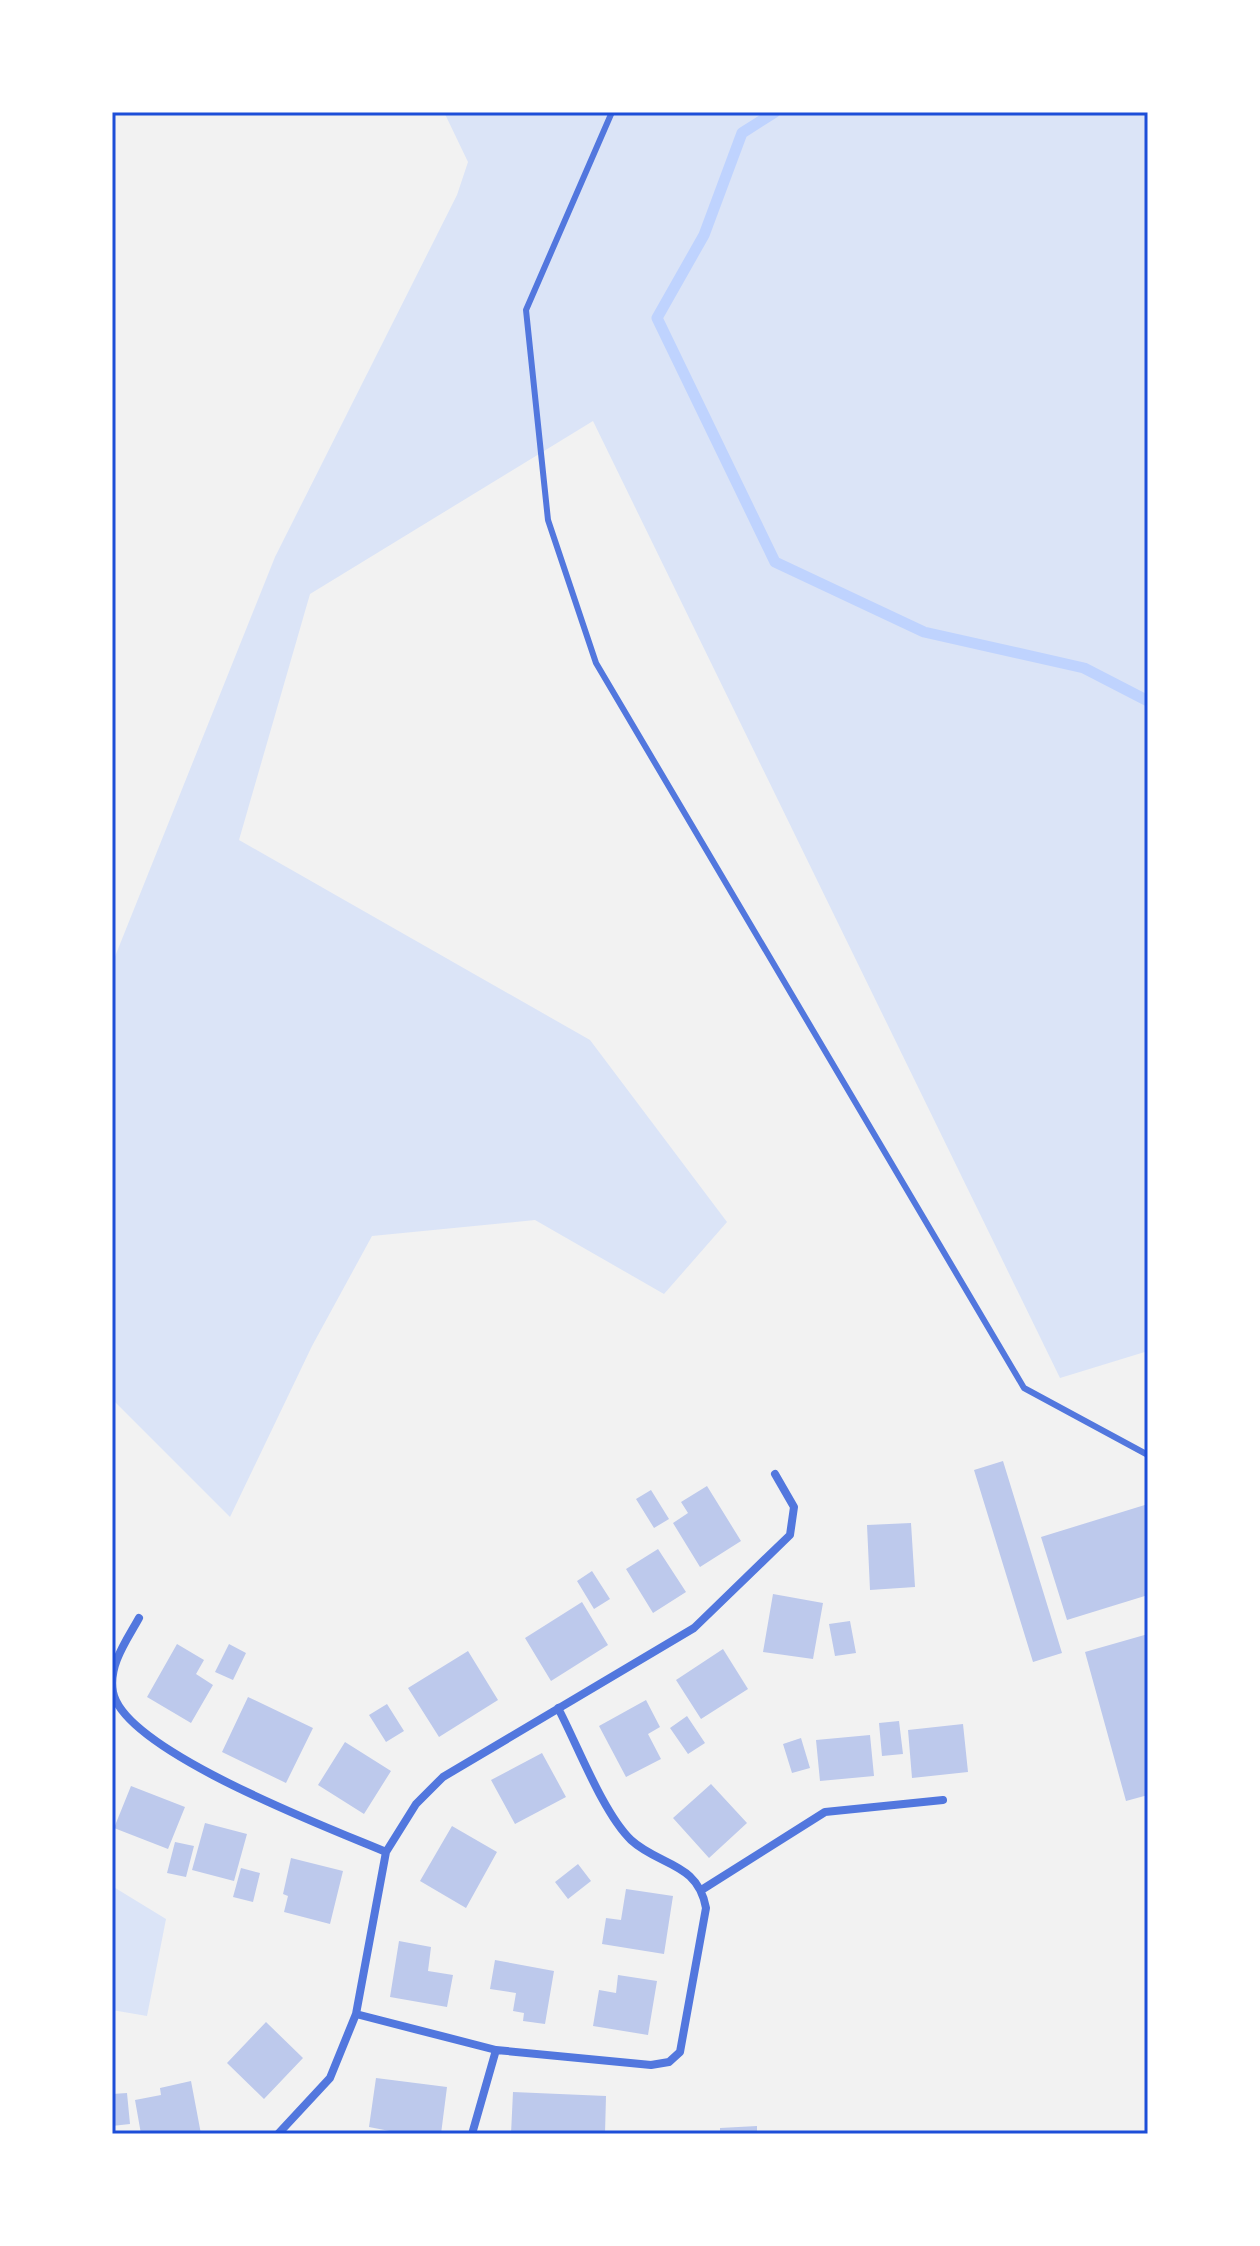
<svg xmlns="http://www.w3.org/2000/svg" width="1260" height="2246" font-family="'Archivo Narrow',sans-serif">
<rect width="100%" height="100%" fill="#f2f2f2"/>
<path fill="#dbe4f7" d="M 444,112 L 1148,112 L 1148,1351 L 1060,1378 L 593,421 L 310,594 L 239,840 L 590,1040 L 727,1222 L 664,1294 L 535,1220 L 372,1236 L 312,1346 L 230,1517 L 112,1399 L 112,964 L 275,557 L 457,195 L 468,162 Z
M 112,1886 L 166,1919 L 147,2016 L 112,2010 Z"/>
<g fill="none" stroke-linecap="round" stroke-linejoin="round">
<path stroke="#bfd3fe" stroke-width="11" d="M 775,112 L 742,133 L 704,235 L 657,318 L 775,562 L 924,632 L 1084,668 L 1148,701"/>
</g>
<path fill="#bdc9ec" d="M 1003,1461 L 1062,1653 L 1033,1662 L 974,1470 Z
M 707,1486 L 741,1541 L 700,1567 L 673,1523 L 688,1513 L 681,1502 Z
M 651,1490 L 669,1519 L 654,1528 L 636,1499 Z
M 1148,1504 L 1148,1595 L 1067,1620 L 1041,1537 Z
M 911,1523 L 915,1587 L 870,1590 L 867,1525 Z
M 658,1549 L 686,1592 L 653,1613 L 626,1569 Z
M 592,1571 L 610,1599 L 594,1609 L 577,1581 Z
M 773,1594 L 823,1603 L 813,1659 L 763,1652 Z
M 582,1602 L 608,1645 L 551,1681 L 525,1638 Z
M 850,1621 L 856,1653 L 835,1656 L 829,1624 Z
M 1148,1634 L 1148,1795 L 1126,1801 L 1085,1652 Z
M 177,1644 L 204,1660 L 196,1674 L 213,1685 L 191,1723 L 147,1697 Z
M 229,1644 L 246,1653 L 233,1680 L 215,1672 Z
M 723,1649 L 748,1689 L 701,1719 L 676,1680 Z
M 468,1651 L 498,1700 L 439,1737 L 408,1688 Z
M 248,1697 L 313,1728 L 286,1783 L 222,1752 Z
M 646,1700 L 660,1727 L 648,1734 L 661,1759 L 626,1777 L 599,1726 Z
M 387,1704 L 404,1731 L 386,1742 L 369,1715 Z
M 687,1716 L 705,1743 L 688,1754 L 670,1728 Z
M 899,1721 L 903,1754 L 882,1756 L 879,1723 Z
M 963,1724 L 968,1772 L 912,1778 L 908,1730 Z
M 870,1735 L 874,1776 L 820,1781 L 816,1740 Z
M 801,1738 L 810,1768 L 792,1773 L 783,1744 Z
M 345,1742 L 391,1771 L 364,1814 L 318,1785 Z
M 542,1753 L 566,1797 L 515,1824 L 491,1780 Z
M 711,1784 L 747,1823 L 709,1858 L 673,1818 Z
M 131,1786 L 185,1807 L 168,1849 L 114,1828 Z
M 205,1823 L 247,1834 L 234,1881 L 192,1870 Z
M 452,1826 L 497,1852 L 466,1908 L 420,1881 Z
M 175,1842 L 194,1846 L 186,1877 L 167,1873 Z
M 291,1858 L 343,1871 L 330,1924 L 284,1912 L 288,1896 L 283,1894 Z
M 578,1864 L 591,1881 L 568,1899 L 555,1882 Z
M 241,1868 L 260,1873 L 253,1902 L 233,1897 Z
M 626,1889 L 673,1896 L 664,1954 L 602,1944 L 606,1918 L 621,1920 Z
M 399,1941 L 431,1947 L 428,1971 L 453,1975 L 447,2007 L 390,1997 Z
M 495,1960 L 554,1971 L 545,2024 L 523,2021 L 524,2013 L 513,2011 L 516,1993 L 490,1989 Z
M 618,1975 L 657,1981 L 648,2035 L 593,2026 L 599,1990 L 616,1993 Z
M 266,2022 L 303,2058 L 264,2099 L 227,2063 Z
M 376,2078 L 447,2087 L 441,2134 L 405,2134 L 369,2127 Z
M 191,2081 L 201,2134 L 141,2134 L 135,2100 L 161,2095 L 160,2088 Z
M 513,2092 L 606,2096 L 605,2134 L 511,2134 Z
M 127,2093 L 130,2124 L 112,2126 L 112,2094 Z
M 757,2126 L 757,2134 L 720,2134 L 720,2128 Z"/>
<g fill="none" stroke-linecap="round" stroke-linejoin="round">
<path stroke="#5277de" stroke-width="6" d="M 612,112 L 526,310 L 548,520 L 596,663 L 1024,1388 L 1148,1455"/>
<path stroke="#5277de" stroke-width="8" d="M 139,1618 C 127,1640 108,1665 113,1692 C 124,1751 332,1829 386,1852
M 703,1889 L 825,1812 L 943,1800
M 356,2014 L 496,2050 L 651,2065 L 669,2062 L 680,2052 L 706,1908 C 698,1862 659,1866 631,1840 C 603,1813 577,1744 558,1708
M 278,2134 L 330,2078 L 356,2014 L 386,1852 L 416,1804 L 443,1777 L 694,1628 L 790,1535 L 794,1507 L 775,1474
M 472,2134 L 496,2050"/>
</g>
<rect width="1260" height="2246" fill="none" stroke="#ffffff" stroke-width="228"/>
<rect x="114" y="114" width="1032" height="2018" fill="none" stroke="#1d4ed8" stroke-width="3"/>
</svg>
